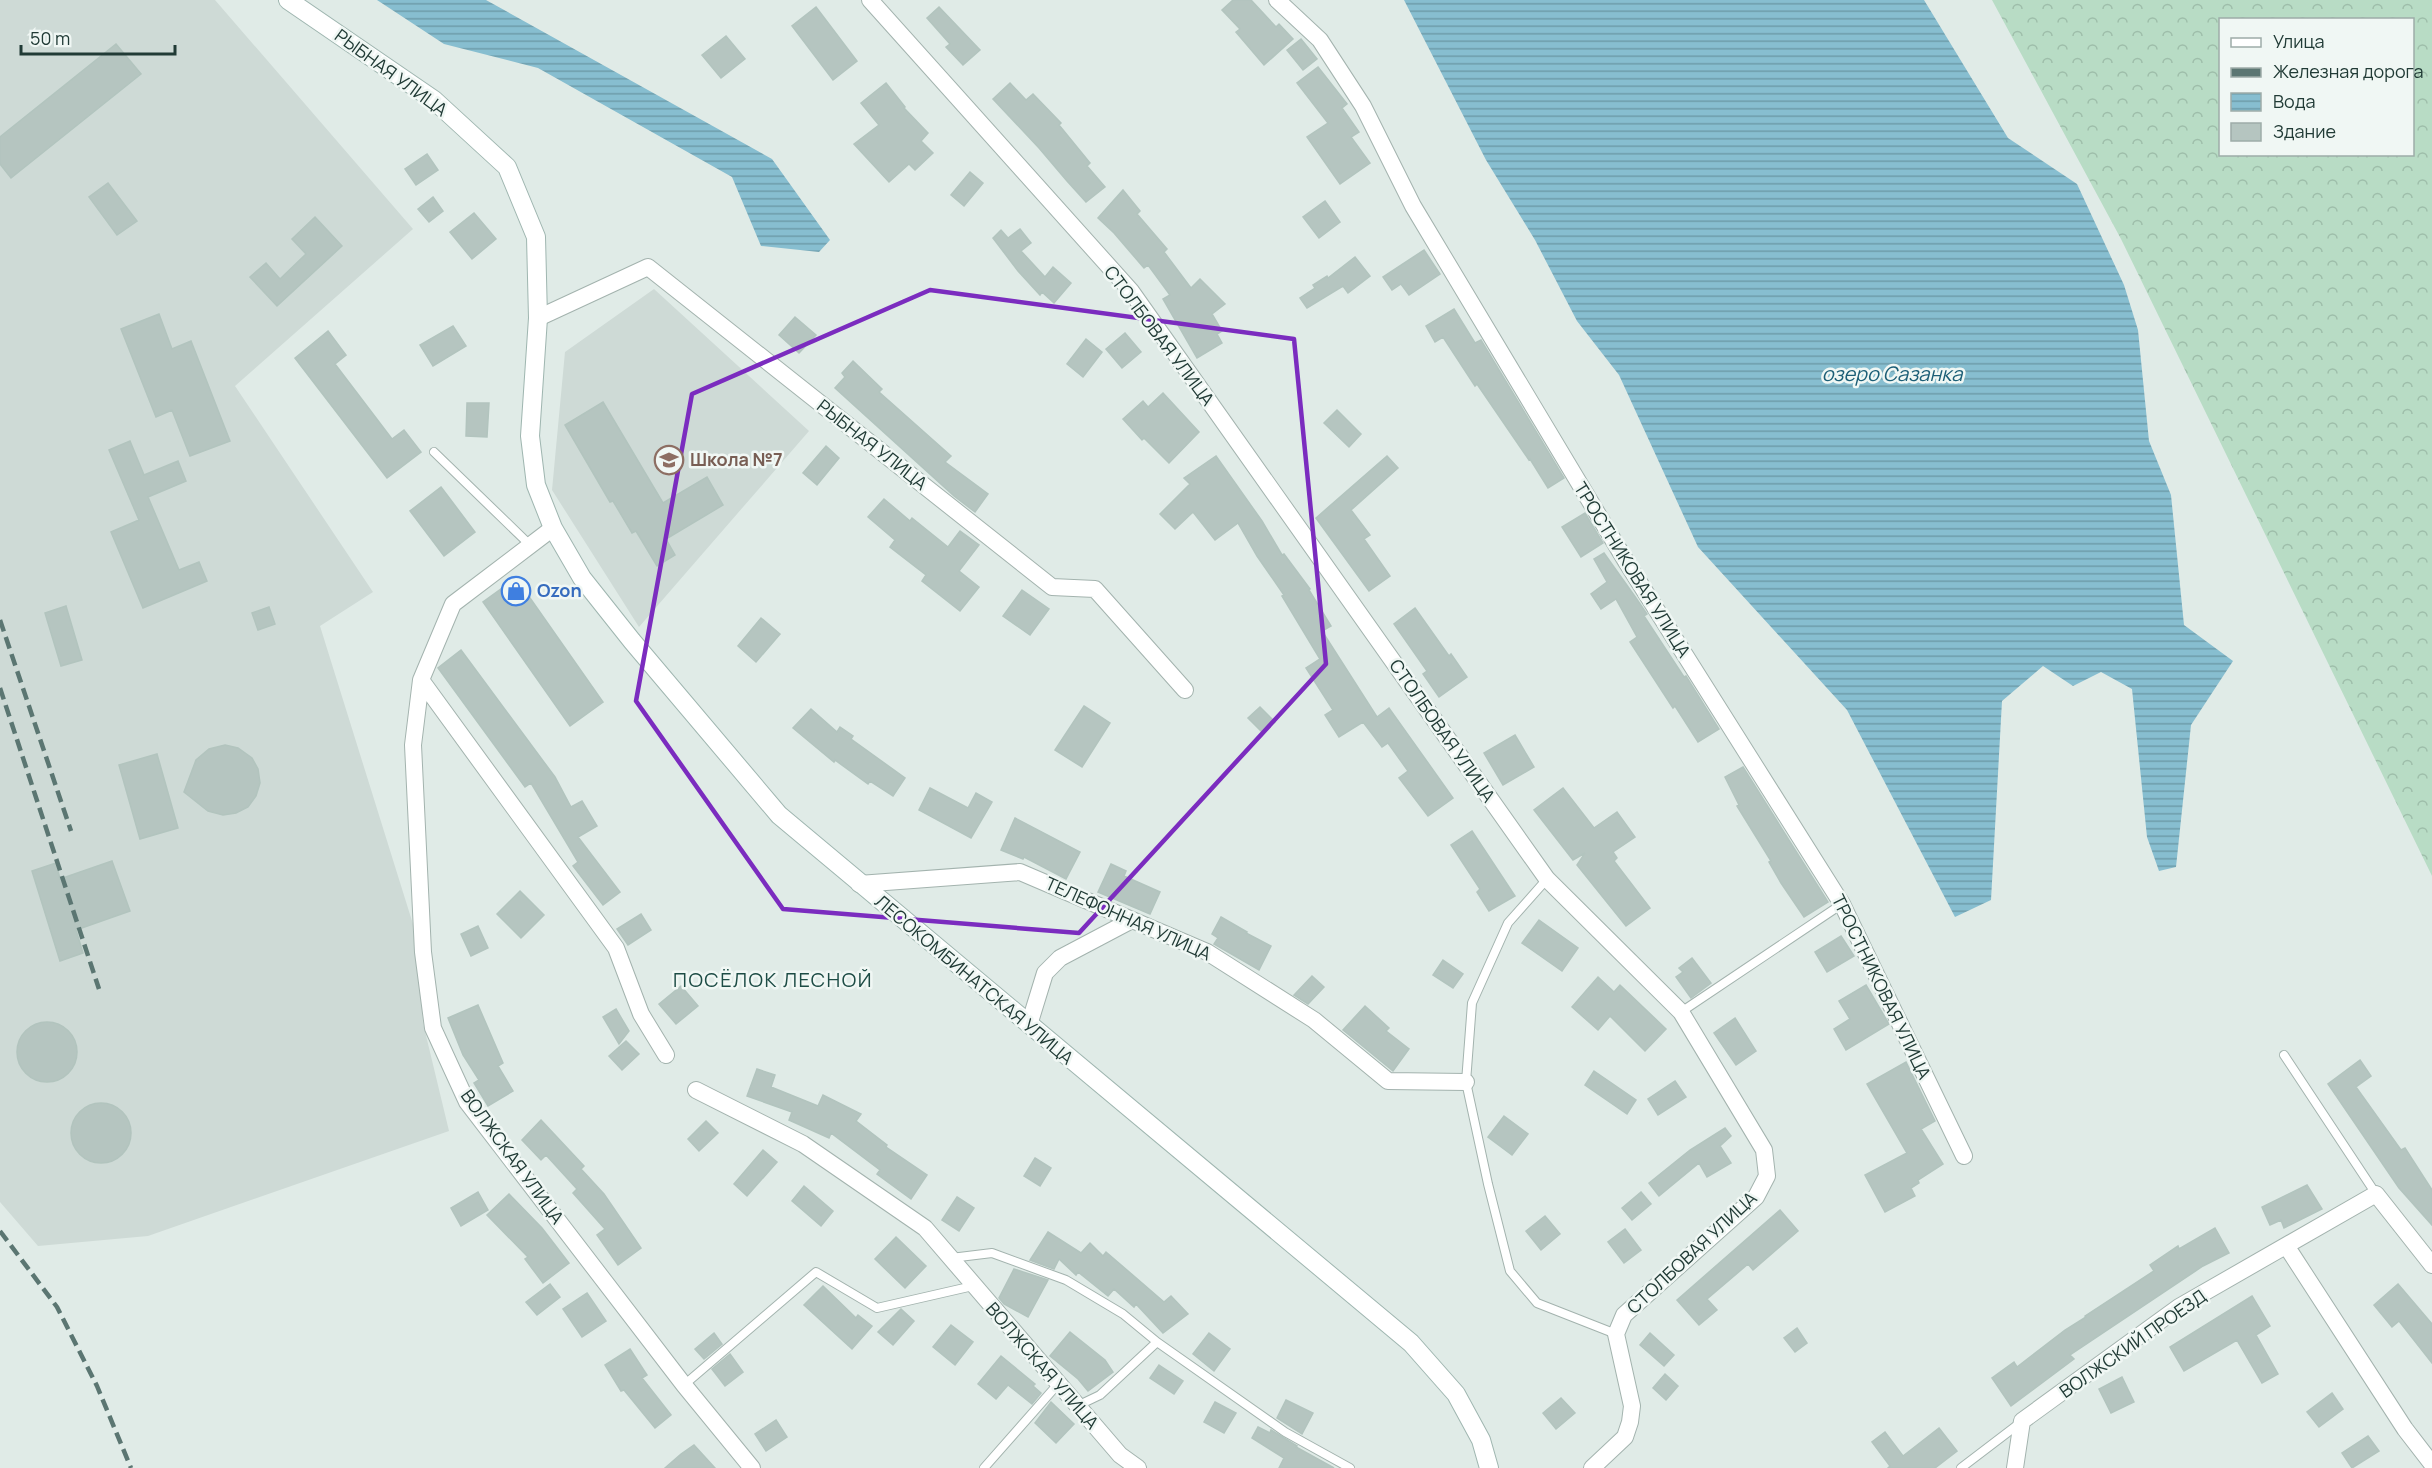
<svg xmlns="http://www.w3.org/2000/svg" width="2432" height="1468" font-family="Manrope,sans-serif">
<defs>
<pattern id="forest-crowns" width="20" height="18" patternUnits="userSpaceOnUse" patternTransform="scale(1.5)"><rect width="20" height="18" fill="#b8dcc5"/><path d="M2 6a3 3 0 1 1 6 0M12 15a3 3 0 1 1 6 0" fill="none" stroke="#9ebeaa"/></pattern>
<pattern id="water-rules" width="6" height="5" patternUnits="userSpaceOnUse" patternTransform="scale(1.5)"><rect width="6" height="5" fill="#87bed0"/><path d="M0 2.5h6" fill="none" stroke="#6e9caa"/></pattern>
</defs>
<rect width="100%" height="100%" fill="#e0ebe7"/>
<path fill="#cedad6" d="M 0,0 L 215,0 L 413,229 L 235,386 L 373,592 L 320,626 L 417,937 L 423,1023 L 449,1131 L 148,1236 L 38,1246 L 0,1202 Z
M 654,289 L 809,431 L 639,627 L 552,490 L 565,352 Z"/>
<path fill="url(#forest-crowns)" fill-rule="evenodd" d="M 1992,0 L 2432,0 L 2432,876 L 2121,239 ZM 2220,20 L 2412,20 L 2412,154 L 2220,154 Z"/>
<path fill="url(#water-rules)" d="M 377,0 L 486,0 L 772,159 L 830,240 L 819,252 L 761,246 L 732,177 L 538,68 L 444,44 Z
M 1404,0 L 1924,0 L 2008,138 L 2077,184 L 2124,285 L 2138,330 L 2149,441 L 2171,495 L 2184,625 L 2233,661 L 2191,725 L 2176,867 L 2159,871 L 2147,837 L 2132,689 L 2101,672 L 2073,686 L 2043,666 L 2002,701 L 1991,900 L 1955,917 L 1847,710 L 1698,547 L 1619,375 L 1577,321 L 1535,240 L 1486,160 Z"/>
<path fill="#b5c5c0" stroke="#b2c4be" stroke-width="1.5" d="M 1233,0 L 1251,0 L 1276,27 L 1279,24 L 1293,39 L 1264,65 L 1236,32 L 1240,29 L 1222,10 Z
M 816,7 L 857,61 L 833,80 L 792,26 Z
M 939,7 L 980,50 L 963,65 L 946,47 L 950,44 L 927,18 Z
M 726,36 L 745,59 L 721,78 L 702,55 Z
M 1301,39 L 1317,59 L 1303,70 L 1287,50 Z
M 116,44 L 141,74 L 11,178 L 0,164 L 0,137 Z
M 1318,67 L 1347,104 L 1342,108 L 1359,132 L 1351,137 L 1370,163 L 1340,184 L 1307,137 L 1328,123 L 1297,83 Z
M 886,83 L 905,107 L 904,108 L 928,133 L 921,141 L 933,153 L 915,170 L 909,164 L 889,182 L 854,144 L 879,125 L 861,103 Z
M 1010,83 L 1026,100 L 1033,94 L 1061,123 L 1059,125 L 1090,163 L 1087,166 L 1105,187 L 1086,202 L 1067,181 L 1039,148 L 993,99 Z
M 427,154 L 438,170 L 416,185 L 405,169 Z
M 970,172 L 983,183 L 964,206 L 951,195 Z
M 108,183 L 137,221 L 117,235 L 89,197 Z
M 1123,190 L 1140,211 L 1137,214 L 1167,249 L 1164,252 L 1191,288 L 1200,279 L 1225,304 L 1212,314 L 1222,331 L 1217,334 L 1222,343 L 1197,358 L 1163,299 L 1170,295 L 1148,265 L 1144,268 L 1114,233 L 1098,218 Z
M 433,197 L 443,211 L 429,222 L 418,209 Z
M 1325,201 L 1340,222 L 1319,238 L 1303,217 Z
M 474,213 L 496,239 L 472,259 L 450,232 Z
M 315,217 L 342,246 L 277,306 L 250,277 L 266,263 L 280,279 L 306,254 L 292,239 Z
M 1020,229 L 1031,243 L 1021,251 L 1045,277 L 1053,267 L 1071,283 L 1054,303 L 1042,292 L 1040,295 L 1018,271 L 993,238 L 1001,230 L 1008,238 Z
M 1424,250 L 1440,274 L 1409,295 L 1401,284 L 1392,290 L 1383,277 Z
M 1355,257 L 1370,276 L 1348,293 L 1343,286 L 1307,308 L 1300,298 L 1315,288 L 1313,285 L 1327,276 L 1328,278 Z
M 1454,309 L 1475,343 L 1481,340 L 1564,478 L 1548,488 L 1530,459 L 1529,460 L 1477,384 L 1475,386 L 1443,337 L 1435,342 L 1426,326 Z
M 159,314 L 172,349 L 191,341 L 230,441 L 190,456 L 172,410 L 156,417 L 121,329 Z
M 795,317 L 816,335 L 799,353 L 779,335 Z
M 453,326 L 466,346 L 433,366 L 420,345 Z
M 328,331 L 346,355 L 335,364 L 392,439 L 404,430 L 421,452 L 387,478 L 295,358 Z
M 1125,333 L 1141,352 L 1122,368 L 1106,349 Z
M 1086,339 L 1102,352 L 1083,377 L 1067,364 Z
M 853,361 L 882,389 L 879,392 L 951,456 L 945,462 L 988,494 L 975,512 L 954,496 L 835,388 L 845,377 L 842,373 Z
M 1163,393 L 1199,432 L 1169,463 L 1144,438 L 1142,440 L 1123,419 L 1143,401 L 1148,407 Z
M 603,402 L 663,503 L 707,477 L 723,505 L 666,539 L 675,555 L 657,566 L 636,531 L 632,533 L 613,501 L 610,502 L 565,425 Z
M 467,403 L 489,403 L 487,437 L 466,436 Z
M 1337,410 L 1361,434 L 1349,447 L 1324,423 Z
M 130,441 L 144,475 L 178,461 L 186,481 L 148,497 L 179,570 L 199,562 L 207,581 L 143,608 L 111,532 L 139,520 L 109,450 Z
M 826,446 L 839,458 L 817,485 L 803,473 Z
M 1216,456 L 1262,521 L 1282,555 L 1284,554 L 1310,589 L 1309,590 L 1331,626 L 1322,631 L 1377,717 L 1389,708 L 1453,798 L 1428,816 L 1399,778 L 1408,771 L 1388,743 L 1382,747 L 1363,722 L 1339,737 L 1325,715 L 1333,710 L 1306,668 L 1320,659 L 1282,596 L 1284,595 L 1257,556 L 1238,523 L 1215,540 L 1193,512 L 1175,529 L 1160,514 L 1190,484 L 1184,478 Z
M 1387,456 L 1398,468 L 1351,510 L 1370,535 L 1364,539 L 1390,576 L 1369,591 L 1316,518 Z
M 441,487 L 475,532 L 444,556 L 410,511 Z
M 884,499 L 910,521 L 912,518 L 948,547 L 960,531 L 979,545 L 959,571 L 979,587 L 960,611 L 922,581 L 926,575 L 890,547 L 895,540 L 868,517 Z
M 1585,513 L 1603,543 L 1581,557 L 1562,527 Z
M 1604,553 L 1636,598 L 1647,614 L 1644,616 L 1684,677 L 1686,676 L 1719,729 L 1698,742 L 1675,706 L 1673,708 L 1630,642 L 1637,637 L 1616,599 L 1601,609 L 1591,594 L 1607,582 L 1594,559 Z
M 516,578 L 603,702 L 570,726 L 483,602 Z
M 1022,590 L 1049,609 L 1030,635 L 1003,616 Z
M 66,606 L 82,660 L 61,666 L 45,613 Z
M 269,607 L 275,624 L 258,630 L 252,613 Z
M 1415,608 L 1449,656 L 1451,654 L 1467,677 L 1439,697 L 1423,674 L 1427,671 L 1394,624 Z
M 761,618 L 780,634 L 756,662 L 738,646 Z
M 461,650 L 555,777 L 571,807 L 582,801 L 597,826 L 578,837 L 620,892 L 603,905 L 573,866 L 578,862 L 531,783 L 525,787 L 438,668 Z
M 1084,706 L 1110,723 L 1082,767 L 1055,750 Z
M 1260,707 L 1275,722 L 1263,733 L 1248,718 Z
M 811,709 L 837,732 L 840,727 L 853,736 L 851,739 L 905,778 L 893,796 L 870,781 L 868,784 L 835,760 L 834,762 L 793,728 Z
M 1515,735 L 1534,767 L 1503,785 L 1484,753 Z
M 225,745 L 238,748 L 252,758 L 258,769 L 260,783 L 256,796 L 248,807 L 236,813 L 223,815 L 208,811 L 184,792 L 196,760 L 209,749 Z
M 157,754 L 178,828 L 140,839 L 119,765 Z
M 1743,767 L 1828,902 L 1804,917 L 1781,883 L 1769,862 L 1771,861 L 1737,806 L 1739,805 L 1725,777 Z
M 930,788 L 968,808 L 976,793 L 992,802 L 971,838 L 919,810 Z
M 1563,788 L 1594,828 L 1617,812 L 1635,837 L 1613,852 L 1617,858 L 1614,861 L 1650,908 L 1626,926 L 1577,865 L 1585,853 L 1573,860 L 1534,810 Z
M 1015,818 L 1080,852 L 1066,879 L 1024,857 L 1023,859 L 1001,850 Z
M 1472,831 L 1515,896 L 1489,911 L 1477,892 L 1480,889 L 1451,845 Z
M 112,861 L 130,911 L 76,930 L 83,953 L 60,961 L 32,871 L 56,863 L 60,879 Z
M 1111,864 L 1126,871 L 1124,876 L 1160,892 L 1150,914 L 1098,892 Z
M 520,891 L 544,915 L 521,938 L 497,914 Z
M 641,914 L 651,930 L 628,945 L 617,929 Z
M 1221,917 L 1247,932 L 1246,933 L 1271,946 L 1259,970 L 1214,944 L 1218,938 L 1212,934 Z
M 1539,920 L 1578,948 L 1562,971 L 1522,943 Z
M 478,926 L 488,948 L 471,956 L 461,934 Z
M 1841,936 L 1854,956 L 1827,972 L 1815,952 Z
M 1692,958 L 1711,983 L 1691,998 L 1676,977 L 1683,972 L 1679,968 Z
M 1443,960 L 1463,974 L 1453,988 L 1433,975 Z
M 1312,976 L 1324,987 L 1308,1004 L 1294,995 Z
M 1598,977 L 1614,992 L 1620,985 L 1666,1029 L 1645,1051 L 1610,1016 L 1598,1030 L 1572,1007 Z
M 1866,985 L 1889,1024 L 1846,1050 L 1834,1029 L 1850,1019 L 1839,1001 Z
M 681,986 L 698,1006 L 676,1024 L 659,1004 Z
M 478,1005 L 503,1063 L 498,1066 L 513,1091 L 488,1106 L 474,1083 L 479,1080 L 463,1055 L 448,1018 Z
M 1365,1006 L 1389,1028 L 1386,1031 L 1409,1049 L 1393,1071 L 1343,1030 Z
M 616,1009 L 629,1031 L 619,1044 L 603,1017 Z
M 1735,1018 L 1756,1051 L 1736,1065 L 1714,1033 Z
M17 1052a30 30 0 1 1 60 0a30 30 0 1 1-60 0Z
M 626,1041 L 639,1054 L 622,1070 L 609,1056 Z
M 2360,1060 L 2371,1076 L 2356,1087 L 2401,1150 L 2405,1148 L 2432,1190 L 2432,1225 L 2399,1188 L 2328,1084 Z
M 1906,1062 L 1935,1121 L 1921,1129 L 1943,1164 L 1918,1180 L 1919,1183 L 1911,1188 L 1915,1196 L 1885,1212 L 1865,1175 L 1907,1153 L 1867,1084 Z
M 757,1069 L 775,1075 L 771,1087 L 818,1106 L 823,1095 L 861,1114 L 856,1121 L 887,1145 L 886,1147 L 927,1175 L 911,1199 L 877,1174 L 880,1170 L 831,1133 L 829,1138 L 789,1120 L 792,1112 L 747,1096 Z
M 1594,1071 L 1636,1100 L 1627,1114 L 1585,1085 Z
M 1675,1081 L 1686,1097 L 1658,1115 L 1648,1099 Z
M71 1133a30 30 0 1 1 60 0a30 30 0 1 1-60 0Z
M 1504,1116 L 1528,1134 L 1512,1155 L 1488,1137 Z
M 541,1120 L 584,1166 L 581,1169 L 604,1194 L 641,1248 L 618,1265 L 597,1235 L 605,1229 L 573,1193 L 577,1189 L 546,1155 L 541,1160 L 522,1140 Z
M 706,1121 L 718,1133 L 699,1151 L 688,1139 Z
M 1725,1128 L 1731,1136 L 1720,1146 L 1731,1163 L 1707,1177 L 1699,1163 L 1659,1196 L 1649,1183 L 1690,1150 Z
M 763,1150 L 777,1162 L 747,1196 L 734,1184 Z
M 1035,1158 L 1051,1168 L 1040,1186 L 1024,1176 Z
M 2307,1185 L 2322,1209 L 2284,1228 L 2281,1220 L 2270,1225 L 2262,1207 Z
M 804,1186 L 833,1211 L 821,1226 L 792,1201 Z
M 478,1192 L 488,1210 L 461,1226 L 451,1208 Z
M 1641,1192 L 1651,1204 L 1632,1220 L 1622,1208 Z
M 509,1194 L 542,1228 L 569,1263 L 543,1283 L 525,1259 L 528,1257 L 487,1215 Z
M 957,1197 L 974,1208 L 959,1231 L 942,1220 Z
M 1780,1210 L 1798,1231 L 1753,1270 L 1748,1264 L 1707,1299 L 1717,1310 L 1699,1325 L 1677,1300 Z
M 1545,1216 L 1560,1234 L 1541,1250 L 1526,1231 Z
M 2215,1228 L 2229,1253 L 2203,1266 L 2070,1355 L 2074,1359 L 2011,1406 L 1992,1378 L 2014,1362 L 2017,1367 L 2065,1330 L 2086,1317 L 2085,1316 L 2154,1271 L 2150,1265 L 2178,1246 L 2179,1249 Z
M 1625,1229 L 1641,1250 L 1624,1263 L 1608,1242 Z
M 1048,1232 L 1081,1253 L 1090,1243 L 1103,1256 L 1106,1252 L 1164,1302 L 1171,1296 L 1188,1314 L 1163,1333 L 1136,1304 L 1134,1307 L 1114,1289 L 1108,1296 L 1078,1272 L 1076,1275 L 1059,1259 L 1054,1269 L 1030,1260 Z
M 896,1237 L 926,1266 L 905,1288 L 875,1259 Z
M 1014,1269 L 1048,1280 L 1028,1317 L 1004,1304 L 999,1298 Z
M 550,1284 L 560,1297 L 537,1315 L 526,1302 Z
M 2398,1284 L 2432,1324 L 2432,1363 L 2399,1321 L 2392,1327 L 2374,1305 Z
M 823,1286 L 856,1318 L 858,1315 L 872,1326 L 852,1349 L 804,1305 Z
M 587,1293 L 606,1321 L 582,1337 L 563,1309 Z
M 2252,1296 L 2270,1326 L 2256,1335 L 2278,1374 L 2262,1383 L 2237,1340 L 2184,1371 L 2170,1347 Z
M 901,1309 L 914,1321 L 893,1345 L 878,1332 Z
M 951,1325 L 973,1342 L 955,1365 L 933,1347 Z
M 1797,1328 L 1807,1343 L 1795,1352 L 1784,1338 Z
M 1070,1332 L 1105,1360 L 1113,1372 L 1088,1391 L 1078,1379 L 1050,1356 Z
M 714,1333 L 722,1344 L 704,1359 L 695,1349 Z
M 1209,1333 L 1230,1349 L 1214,1371 L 1193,1354 Z
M 1650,1333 L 1674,1355 L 1664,1366 L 1640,1345 Z
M 630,1349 L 647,1375 L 642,1378 L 671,1415 L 655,1428 L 624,1390 L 621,1391 L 605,1365 Z
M 730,1354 L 743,1372 L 725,1386 L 712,1369 Z
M 1001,1356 L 1035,1384 L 1033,1386 L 1041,1393 L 1032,1404 L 1008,1385 L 996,1399 L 978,1384 Z
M 1159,1365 L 1183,1381 L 1174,1394 L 1150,1378 Z
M 1665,1374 L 1678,1386 L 1666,1400 L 1653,1388 Z
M 2122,1377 L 2134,1402 L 2111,1413 L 2099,1389 Z
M 2332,1393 L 2343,1409 L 2319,1427 L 2307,1412 Z
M 1561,1398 L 1575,1413 L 1556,1429 L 1543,1413 Z
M 1286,1400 L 1313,1413 L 1302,1434 L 1277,1418 Z
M 1051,1402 L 1074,1424 L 1056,1443 L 1035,1423 Z
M 1215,1402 L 1236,1413 L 1224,1433 L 1204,1422 Z
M 776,1420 L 787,1437 L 766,1451 L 755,1434 Z
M 1258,1427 L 1270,1433 L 1271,1430 L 1297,1446 L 1296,1447 L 1334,1468 L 1279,1468 L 1284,1458 L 1252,1438 Z
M 1939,1428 L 1957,1451 L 1935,1468 L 1888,1468 L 1890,1466 L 1872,1442 L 1885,1432 L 1903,1456 Z
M 2368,1436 L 2379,1451 L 2352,1468 L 2342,1453 Z
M 694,1445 L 715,1468 L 665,1468 L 681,1454 Z"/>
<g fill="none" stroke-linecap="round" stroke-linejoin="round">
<g stroke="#a3b3ae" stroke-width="10">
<path id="lane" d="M 434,452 L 530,545
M 1547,879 L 1508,923 L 1472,1003 L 1466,1082 L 1488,1184 L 1510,1271 L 1537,1303 L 1616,1334
M 1681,1012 L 1842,904
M 2284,1055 L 2376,1194
M 951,1258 L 992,1253 L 1066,1280 L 1123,1314 L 1157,1342
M 684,1385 L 816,1272 L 877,1308 L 973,1286
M 1077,1406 L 1100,1395 L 1157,1342 L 1285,1432 L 1350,1468
M 984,1468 L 1058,1384
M 1961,1468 L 2020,1423"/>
</g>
<g stroke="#a3b3ae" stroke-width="18">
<path id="street" d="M 870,0 L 1131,291 L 1547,879 L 1681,1012 L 1764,1150 L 1767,1176 L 1756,1197 L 1624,1315 L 1616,1334 L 1632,1406 L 1630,1422 L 1625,1437 L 1592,1468
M 1277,0 L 1320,40 L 1363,106 L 1413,206 L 1627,563 L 1842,904 L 1964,1156
M 538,318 L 648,267 L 1052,587 L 1095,589 L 1185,690
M 553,528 L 453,604 L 421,680 L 413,745 L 423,952 L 433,1028 L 467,1102 L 684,1385 L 752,1468
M 421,680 L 616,948 L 641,1014 L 666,1055
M 859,884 L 1020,872 L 1207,952 L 1314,1020 L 1388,1081 L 1466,1082
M 1029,1025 L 1045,973 L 1060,958 L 1132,920
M 696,1090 L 803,1144 L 925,1228 L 1120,1455 L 1138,1468
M 2287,1247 L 2405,1429 L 2432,1464
M 2015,1468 L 2022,1421 L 2179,1307 L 2376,1194 L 2432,1265"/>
</g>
<g stroke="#9fb6b0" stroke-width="20">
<path id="secondary" d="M 288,0 L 434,100 L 507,167 L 536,237 L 538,318 L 530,436 L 536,485 L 553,528 L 582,578 L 632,641 L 779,815 L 1411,1343 L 1456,1394 L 1481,1440 L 1489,1468"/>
</g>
<use href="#lane" stroke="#fff" stroke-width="8"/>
<use href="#street" stroke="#fff" stroke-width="16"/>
<use href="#secondary" stroke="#fff" stroke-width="18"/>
<path stroke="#5b7672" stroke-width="4.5" stroke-dasharray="12 6" stroke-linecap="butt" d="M 0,620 L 71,831
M 0,688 L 99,989
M 0,1231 L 57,1307 L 97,1386 L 131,1468"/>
</g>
<path fill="none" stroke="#7b2cbf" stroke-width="4.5" stroke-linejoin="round" d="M 930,290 L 1294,339 L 1326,664 L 1079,933 L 783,909 L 636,701 L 692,394 Z"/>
<defs>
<g id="school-ring" transform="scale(1.5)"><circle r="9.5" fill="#f0f7f4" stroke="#8d6e63" stroke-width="1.5"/><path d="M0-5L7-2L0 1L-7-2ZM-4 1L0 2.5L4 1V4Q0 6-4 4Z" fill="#8d6e63"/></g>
<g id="shop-ring" transform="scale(1.5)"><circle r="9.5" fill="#f0f7f4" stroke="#3f7fe0" stroke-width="1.5"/><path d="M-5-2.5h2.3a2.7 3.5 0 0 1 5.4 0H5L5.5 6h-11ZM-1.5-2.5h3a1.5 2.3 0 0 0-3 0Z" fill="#3f7fe0"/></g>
</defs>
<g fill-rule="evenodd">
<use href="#school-ring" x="669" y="460"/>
<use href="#shop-ring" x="516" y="591"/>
</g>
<g text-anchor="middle" stroke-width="5" stroke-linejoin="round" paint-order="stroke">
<g font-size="18" fill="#213b36" stroke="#f0f7f4">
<text transform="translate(391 73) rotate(36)" y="6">РЫБНАЯ УЛИЦА</text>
<text transform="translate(1159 336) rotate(53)" y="6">СТОЛБОВАЯ УЛИЦА</text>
<text transform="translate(872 445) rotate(38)" y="6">РЫБНАЯ УЛИЦА</text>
<text transform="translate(1632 570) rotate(58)" y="6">ТРОСТНИКОВАЯ УЛИЦА</text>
<text transform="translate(1442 731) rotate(55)" y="6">СТОЛБОВАЯ УЛИЦА</text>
<text transform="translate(1128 919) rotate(24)" y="6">ТЕЛЕФОННАЯ УЛИЦА</text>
<text transform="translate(974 980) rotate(40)" y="6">ЛЕСОКОМБИНАТСКАЯ УЛИЦА</text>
<text transform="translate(1881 987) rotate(64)" y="6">ТРОСТНИКОВАЯ УЛИЦА</text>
<text transform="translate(512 1157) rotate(54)" y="6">ВОЛЖСКАЯ УЛИЦА</text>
<text transform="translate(1692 1253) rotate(-43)" y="6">СТОЛБОВАЯ УЛИЦА</text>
<text transform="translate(2133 1344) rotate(-35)" y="6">ВОЛЖСКИЙ ПРОЕЗД</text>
<text transform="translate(1042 1366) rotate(49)" y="6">ВОЛЖСКАЯ УЛИЦА</text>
</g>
<g font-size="18" font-weight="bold" fill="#785e54" stroke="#f0f7f4" text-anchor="start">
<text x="690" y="466">Школа №7</text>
</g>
<g font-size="18" font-weight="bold" fill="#366cbe" stroke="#f0f7f4" text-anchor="start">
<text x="537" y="597">Ozon</text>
</g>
<g font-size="20" font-style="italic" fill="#1b5e76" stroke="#f0f7f4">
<text x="1892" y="381">озеро Сазанка</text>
</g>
<g font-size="20" letter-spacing="1.5" fill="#1d4c45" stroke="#f0f7f4">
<text x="773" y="987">ПОСЁЛОК ЛЕСНОЙ</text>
</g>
</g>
<rect x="2219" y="18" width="195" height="138" fill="#f0f7f4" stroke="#9daca8" stroke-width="1.5"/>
<rect x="2231" y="38" width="30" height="9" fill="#ffffff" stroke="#9daca8" stroke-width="1.5"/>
<text x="2273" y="48" font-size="18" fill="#213b36">Улица</text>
<rect x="2231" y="68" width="30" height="9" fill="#5b7672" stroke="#9daca8" stroke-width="1.5"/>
<text x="2273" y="78" font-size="18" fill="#213b36">Железная дорога</text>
<rect x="2231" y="93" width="30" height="18" fill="url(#water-rules)" stroke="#9daca8" stroke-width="1.5"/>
<text x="2273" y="108" font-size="18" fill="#213b36">Вода</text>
<rect x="2231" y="123" width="30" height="18" fill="#b5c5c0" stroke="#9daca8" stroke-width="1.5"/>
<text x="2273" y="138" font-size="18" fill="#213b36">Здание</text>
<path d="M21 45v9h154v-9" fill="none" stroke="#213b36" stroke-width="3"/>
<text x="30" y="45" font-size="18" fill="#213b36" stroke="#f0f7f4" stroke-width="4.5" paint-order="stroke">50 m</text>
</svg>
